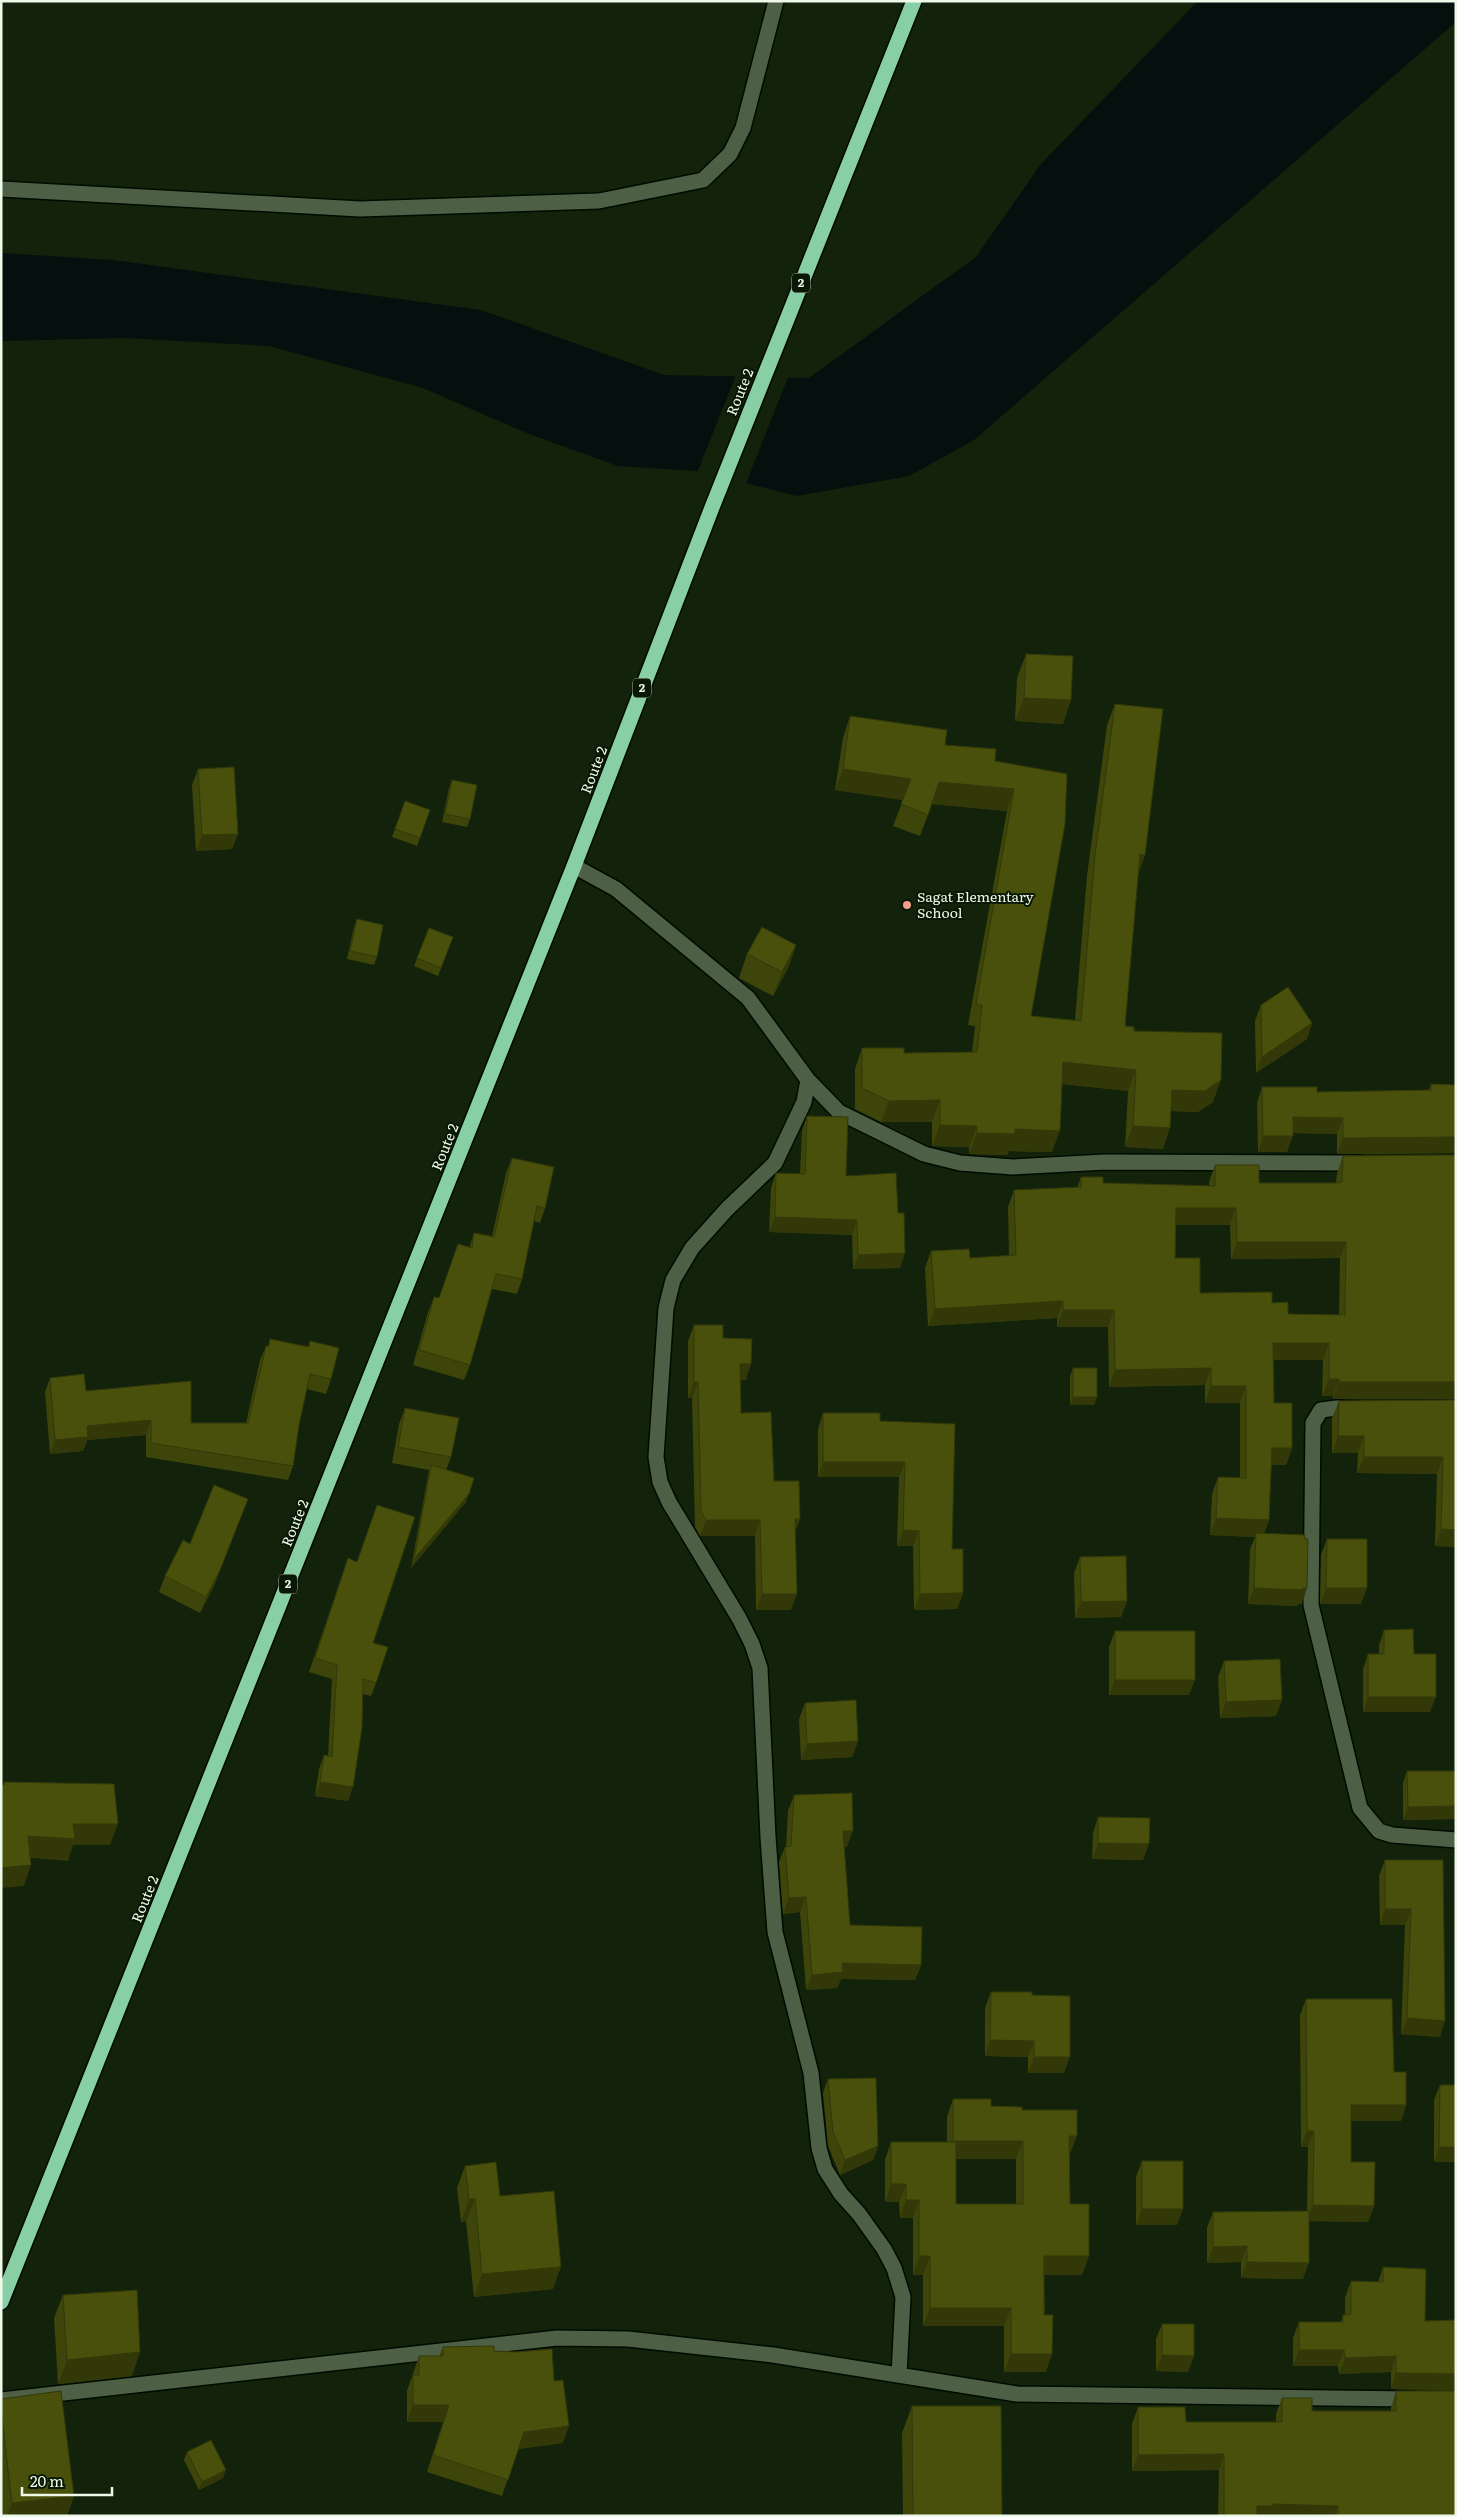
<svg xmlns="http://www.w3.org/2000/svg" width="1457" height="2517" font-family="Literata,serif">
<rect width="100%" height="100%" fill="#12220b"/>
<path fill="#03100d" d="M 1198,1 L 1456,1 L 1456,22 L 974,440 L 909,476 L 797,496 L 697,471 L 618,466 L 529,434 L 423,388 L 269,346 L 125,338 L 1,341 L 1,253 L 113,260 L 481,310 L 664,375 L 809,378 L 976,257 L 1041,164 Z"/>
<path fill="#12220b" d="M 736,375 L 789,375 L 745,486 L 697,473 Z"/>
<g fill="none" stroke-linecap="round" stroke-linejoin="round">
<g stroke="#010b00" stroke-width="18">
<path id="street" d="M 1,189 L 360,209 L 599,201 L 703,180 L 730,154 L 743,128 L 776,1
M 574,866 L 616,889 L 748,998 L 808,1080 L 804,1102 L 775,1163 L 727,1209 L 692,1248 L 673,1280 L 666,1308 L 656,1457 L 660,1482 L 669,1502 L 739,1618 L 752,1644 L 760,1668 L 768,1837 L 775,1932 L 811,2073 L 819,2148 L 825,2169 L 841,2194 L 859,2214 L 884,2249 L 894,2268 L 903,2297 L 899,2375
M 808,1080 L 839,1112 L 924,1154 L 960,1163 L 1013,1167 L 1105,1162 L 1359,1163
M 1356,1409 L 1337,1408 L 1321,1410 L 1313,1423 L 1311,1605 L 1360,1808 L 1379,1831 L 1392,1835 L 1456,1840
M 1,2400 L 557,2338 L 628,2339 L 773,2355 L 1017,2394 L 1412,2399"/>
</g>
<g stroke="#010b00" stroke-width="18">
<path id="highway" d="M 1,2302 L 574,866 L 711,510 L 914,1"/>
</g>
<use href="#street" stroke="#4d6046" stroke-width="15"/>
<use href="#highway" stroke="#89cfa6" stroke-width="15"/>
</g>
<path fill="#3e450a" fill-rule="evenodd" d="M 1026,654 L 1063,724 L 1015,721 L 1017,678 Z
M 1115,704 L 1145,855 L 1138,875 L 1125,1026 L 1134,1031 L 1213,1102 L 1198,1112 L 1171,1111 L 1163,1149 L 1125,1147 L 1128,1091 L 1062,1084 L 1052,1152 L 1009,1151 L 1007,1155 L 969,1154 L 969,1147 L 932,1146 L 932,1122 L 881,1122 L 855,1109 L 855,1069 L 862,1048 L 904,1053 L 972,1052 L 975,1026 L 968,1025 L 1007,811 L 932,804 L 920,836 L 893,826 L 903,800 L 835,790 L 843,738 L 850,716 L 945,745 L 995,761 L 1067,774 L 1031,1016 L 1075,1020 L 1087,876 L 1107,725 Z
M 198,769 L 238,834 L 232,849 L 196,851 L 192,785 Z
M 452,780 L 470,819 L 467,827 L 442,822 L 449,788 Z
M 405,801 L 430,810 L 417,846 L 392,837 Z
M 357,919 L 377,957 L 374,965 L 347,959 L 354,927 Z
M 429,928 L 453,937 L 438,976 L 414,966 Z
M 796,945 L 788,968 L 773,996 L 739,978 L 747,954 Z
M 1261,1005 L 1312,1023 L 1307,1039 L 1256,1073 L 1255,1021 Z
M 1431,1084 L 1456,1085 L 1456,1153 L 1337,1154 L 1337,1134 L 1293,1133 L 1287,1152 L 1258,1152 L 1257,1103 L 1262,1087 L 1317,1092 L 1429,1090 Z
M 807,1116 L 846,1176 L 900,1268 L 853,1269 L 852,1235 L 769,1232 L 771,1188 L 776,1173 L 800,1174 L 802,1131 Z
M 1456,1155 L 1456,1399 L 1333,1399 L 1333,1396 L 1322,1396 L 1323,1360 L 1273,1360 L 1274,1403 L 1292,1448 L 1286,1465 L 1271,1465 L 1269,1520 L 1264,1534 L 1302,1604 L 1298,1604 L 1297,1606 L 1248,1604 L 1250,1549 L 1255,1537 L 1210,1535 L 1212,1494 L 1218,1477 L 1240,1478 L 1240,1403 L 1205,1403 L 1205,1385 L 1109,1387 L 1108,1327 L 1057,1327 L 1057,1318 L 928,1326 L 925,1268 L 931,1251 L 970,1258 L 1009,1256 L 1008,1207 L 1014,1190 L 1077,1188 L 1081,1177 L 1103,1183 L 1209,1186 L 1209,1182 L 1215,1165 L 1259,1183 L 1336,1183 L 1337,1173 L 1343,1156 ZM 1176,1225 L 1230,1225 L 1231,1259 L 1340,1258 L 1339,1315 L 1288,1314 L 1272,1303 L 1200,1293 L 1175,1258 Z
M 512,1158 L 545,1208 L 540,1223 L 534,1221 L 522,1279 L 517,1294 L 492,1289 L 470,1365 L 464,1380 L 413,1365 L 428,1312 L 434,1297 L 439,1298 L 469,1248 L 474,1233 L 492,1236 L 506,1173 Z
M 694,1325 L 723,1338 L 746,1380 L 740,1380 L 741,1413 L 774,1481 L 800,1519 L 795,1532 L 791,1610 L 756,1610 L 755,1536 L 700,1536 L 695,1527 L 692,1398 L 688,1398 L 688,1341 Z
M 270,1339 L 308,1347 L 310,1341 L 331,1379 L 326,1394 L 307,1389 L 299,1425 L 293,1466 L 288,1480 L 146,1457 L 146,1435 L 87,1440 L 83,1451 L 50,1454 L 45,1392 L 50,1378 L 86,1391 L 191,1423 L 246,1423 L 260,1360 L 266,1346 L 268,1346 Z
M 1073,1368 L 1097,1397 L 1094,1405 L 1070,1405 L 1070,1376 Z
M 1456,1400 L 1456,1547 L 1435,1546 L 1437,1474 L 1357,1473 L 1358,1453 L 1332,1453 L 1332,1418 L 1339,1401 Z
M 405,1408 L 451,1457 L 446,1470 L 466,1502 L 411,1568 L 429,1470 L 392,1463 L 399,1424 Z
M 823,1413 L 880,1421 L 955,1424 L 952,1549 L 963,1593 L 957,1609 L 914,1610 L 913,1546 L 897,1546 L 899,1477 L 818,1477 L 818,1429 Z
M 248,1499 L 214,1586 L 200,1613 L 159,1592 L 165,1576 L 190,1544 Z
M 1327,1539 L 1361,1604 L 1320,1604 L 1321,1555 Z
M 1080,1557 L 1127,1601 L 1121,1617 L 1075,1618 L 1074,1573 Z
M 348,1558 L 373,1643 L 376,1683 L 371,1696 L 363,1694 L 348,1801 L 315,1796 L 319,1769 L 324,1755 L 328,1756 L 332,1679 L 309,1672 Z
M 1384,1630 L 1430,1712 L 1363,1712 L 1363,1669 L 1368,1654 L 1379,1654 L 1379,1645 Z
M 1115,1631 L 1189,1695 L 1109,1695 L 1109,1647 Z
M 1224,1661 L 1276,1716 L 1220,1718 L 1218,1677 Z
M 805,1703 L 858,1741 L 852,1757 L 801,1760 L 799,1719 Z
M 1407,1771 L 1456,1771 L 1456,1819 L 1403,1820 L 1403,1783 Z
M 794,1795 L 847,1847 L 844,1847 L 850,1925 L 921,1965 L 915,1980 L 841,1979 L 837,1988 L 806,1990 L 800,1912 L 783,1914 L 779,1862 L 785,1847 L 786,1847 L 788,1811 Z
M 1098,1817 L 1143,1860 L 1092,1859 L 1093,1833 Z
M 1385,1860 L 1443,1860 L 1440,2037 L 1401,2034 L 1405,1925 L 1380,1925 L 1379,1876 Z
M 991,1992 L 1032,1995 L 1064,2073 L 1028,2073 L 1028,2057 L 985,2056 L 985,2008 Z
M 1306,1999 L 1394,2072 L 1406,2105 L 1401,2121 L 1351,2121 L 1351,2162 L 1374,2206 L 1368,2222 L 1309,2221 L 1303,2279 L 1241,2278 L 1241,2262 L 1207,2263 L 1207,2228 L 1213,2212 L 1307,2211 L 1308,2147 L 1301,2147 L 1300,2015 Z
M 828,2079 L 878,2146 L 873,2160 L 840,2175 L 828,2146 L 823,2093 Z
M 1440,2085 L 1456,2162 L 1434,2162 L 1434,2100 Z
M 953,2099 L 991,2106 L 1022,2110 L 1070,2154 L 1070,2204 L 1082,2275 L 1044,2275 L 1046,2372 L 1004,2372 L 1004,2326 L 923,2326 L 923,2275 L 913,2275 L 913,2218 L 900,2218 L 899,2202 L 885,2202 L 885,2160 L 891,2142 L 947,2142 L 947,2117 ZM 956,2159 L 1016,2159 L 1016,2204 L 956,2204 Z
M 1142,2161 L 1177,2225 L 1136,2225 L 1136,2177 Z
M 465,2166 L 553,2289 L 474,2297 L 466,2221 L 461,2222 L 457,2188 Z
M 1383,2267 L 1425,2321 L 1391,2389 L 1391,2372 L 1339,2374 L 1338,2366 L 1293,2366 L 1293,2338 L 1299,2322 L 1341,2322 L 1343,2315 L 1345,2315 L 1345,2298 L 1351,2281 L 1378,2282 Z
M 63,2295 L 132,2376 L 58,2384 L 54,2318 Z
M 1162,2324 L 1188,2372 L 1156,2371 L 1156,2339 Z
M 443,2347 L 494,2351 L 554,2381 L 563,2443 L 518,2449 L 502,2496 L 427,2472 L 443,2422 L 407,2422 L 407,2391 L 419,2356 L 439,2356 Z
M 1396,2391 L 1456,2516 L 1218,2516 L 1219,2470 L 1132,2471 L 1132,2424 L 1138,2407 L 1186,2422 L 1276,2422 L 1276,2414 L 1282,2398 L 1312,2411 L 1391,2411 L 1391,2408 Z
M 1,2399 L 74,2496 L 67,2516 L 2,2516 L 1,2505 Z
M 912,2406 L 1002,2516 L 903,2516 L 902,2433 Z
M 187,2452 L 223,2478 L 199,2490 L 184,2460 Z"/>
<path fill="#323808" d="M 1024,698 L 1071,700 L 1063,724 L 1015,721 Z
M 843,769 L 911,779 L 903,800 L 835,790 Z
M 939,782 L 1014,789 L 1007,811 L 931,804 Z
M 238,834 L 232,849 L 196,851 L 202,835 Z
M 1140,854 L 1145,855 L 1137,876 Z
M 796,945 L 788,968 L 773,996 L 782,972 Z
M 1312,1023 L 1307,1039 L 1256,1073 L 1262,1057 Z
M 1063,1062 L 1136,1070 L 1128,1091 L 1055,1083 Z
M 1221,1080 L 1213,1102 L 1198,1112 L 1165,1111 L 1172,1090 Z
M 940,1100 L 932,1122 L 881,1122 L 889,1101 Z
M 1293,1117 L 1343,1118 L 1337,1134 L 1287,1133 Z
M 940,1125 L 977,1126 L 969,1147 L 932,1146 Z
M 1133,1126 L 1170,1128 L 1163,1149 L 1125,1147 Z
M 1015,1129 L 1060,1131 L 1052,1152 L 1009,1151 L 1007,1155 L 969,1154 L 977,1133 Z
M 1263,1136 L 1293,1136 L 1287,1152 L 1258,1152 Z
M 1456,1137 L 1456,1153 L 1337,1154 L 1343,1138 Z
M 1176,1208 L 1236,1208 L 1230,1225 L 1170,1225 Z
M 775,1217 L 857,1220 L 852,1235 L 769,1232 Z
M 1237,1242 L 1346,1242 L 1340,1258 L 1231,1259 Z
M 905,1253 L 900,1268 L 853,1269 L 858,1255 Z
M 1063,1301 L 1057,1318 L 928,1326 L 935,1309 Z
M 1063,1310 L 1114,1310 L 1108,1327 L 1057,1327 Z
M 1273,1343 L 1329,1343 L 1323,1360 L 1267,1360 Z
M 740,1364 L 751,1364 L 746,1380 L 734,1380 Z
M 1211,1368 L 1205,1385 L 1109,1387 L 1115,1370 Z
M 1329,1379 L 1339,1379 L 1333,1396 L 1322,1396 Z
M 694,1382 L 698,1382 L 692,1398 L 688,1398 Z
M 1339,1382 L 1456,1382 L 1456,1399 L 1333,1399 Z
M 1211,1386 L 1246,1386 L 1240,1403 L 1205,1403 Z
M 1073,1397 L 1097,1397 L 1094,1405 L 1070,1405 Z
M 151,1420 L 146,1435 L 87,1440 L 83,1451 L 50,1454 L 55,1440 L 87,1426 Z
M 1338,1436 L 1364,1436 L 1358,1453 L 1332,1453 Z
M 1272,1448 L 1292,1448 L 1286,1465 L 1265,1465 Z
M 1364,1457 L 1443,1457 L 1437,1474 L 1357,1473 Z
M 823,1462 L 905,1462 L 899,1477 L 818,1477 Z
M 469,1494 L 466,1502 L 411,1568 L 414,1559 Z
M 248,1499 L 214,1586 L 200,1613 L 206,1597 Z
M 1216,1518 L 1269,1520 L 1263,1537 L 1256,1533 L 1255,1537 L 1210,1535 Z
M 795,1519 L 800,1519 L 794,1535 Z
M 706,1520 L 760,1520 L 755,1536 L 700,1536 Z
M 1441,1529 L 1456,1530 L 1456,1547 L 1435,1546 Z
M 903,1530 L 919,1531 L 913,1546 L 897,1546 Z
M 1254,1588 L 1307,1588 L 1302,1604 L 1298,1604 L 1297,1606 L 1248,1604 Z
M 1326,1588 L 1367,1588 L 1361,1604 L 1320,1604 Z
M 963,1593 L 957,1609 L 914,1610 L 920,1594 Z
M 762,1594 L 797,1594 L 791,1610 L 756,1610 Z
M 1127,1601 L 1121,1617 L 1075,1618 L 1081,1602 Z
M 1115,1680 L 1195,1680 L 1189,1695 L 1109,1695 Z
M 1368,1697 L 1436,1697 L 1430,1712 L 1363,1712 Z
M 1282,1700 L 1276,1716 L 1220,1718 L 1226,1702 Z
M 858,1741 L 852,1757 L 801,1760 L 807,1744 Z
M 320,1782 L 353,1787 L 348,1801 L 315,1796 Z
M 1456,1806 L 1456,1819 L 1403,1820 L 1408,1807 Z
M 73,1824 L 118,1824 L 110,1845 L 73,1845 L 68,1861 L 20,1857 L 28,1836 Z
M 843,1831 L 853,1831 L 847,1847 L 837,1847 Z
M 1098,1843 L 1149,1844 L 1143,1860 L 1092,1859 Z
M 31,1865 L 24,1886 L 1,1888 L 1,1868 Z
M 806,1897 L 800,1912 L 783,1914 L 789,1898 Z
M 1385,1909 L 1411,1909 L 1405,1925 L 1380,1925 Z
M 842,1963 L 921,1965 L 915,1980 L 841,1979 L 837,1988 L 806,1990 L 812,1975 Z
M 1407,2018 L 1445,2021 L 1440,2037 L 1401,2034 Z
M 990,2040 L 1034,2041 L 1028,2057 L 985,2056 Z
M 1034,2057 L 1070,2057 L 1064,2073 L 1028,2073 Z
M 1351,2105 L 1406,2105 L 1401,2121 L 1345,2121 Z
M 1307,2131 L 1314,2131 L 1308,2147 L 1301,2147 Z
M 1069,2136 L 1077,2136 L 1070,2154 L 1063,2154 Z
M 953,2141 L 1023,2141 L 1016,2159 L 947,2159 Z
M 878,2146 L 873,2160 L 840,2175 L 845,2160 Z
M 1439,2147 L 1456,2147 L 1456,2162 L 1434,2162 Z
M 891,2184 L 906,2184 L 899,2202 L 885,2202 Z
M 469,2199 L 475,2199 L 466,2221 L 461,2222 Z
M 906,2200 L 919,2200 L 913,2218 L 900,2218 Z
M 1313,2205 L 1374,2206 L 1368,2222 L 1307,2221 Z
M 1142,2209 L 1183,2209 L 1177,2225 L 1136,2225 Z
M 1247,2246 L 1241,2262 L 1207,2263 L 1213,2247 Z
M 919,2256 L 930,2256 L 923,2275 L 913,2275 Z
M 1044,2256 L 1089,2256 L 1082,2275 L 1037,2275 Z
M 1247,2262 L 1309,2263 L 1303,2279 L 1241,2278 Z
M 561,2267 L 553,2289 L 474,2297 L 482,2274 Z
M 930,2308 L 1011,2308 L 1004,2326 L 923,2326 Z
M 1299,2350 L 1344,2350 L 1338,2366 L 1293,2366 Z
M 140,2352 L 132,2376 L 58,2384 L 67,2360 Z
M 1011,2354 L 1052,2354 L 1046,2372 L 1004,2372 Z
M 1162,2355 L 1194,2356 L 1188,2372 L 1156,2371 Z
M 1396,2356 L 1391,2372 L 1339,2374 L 1345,2358 Z
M 1396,2373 L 1456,2374 L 1456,2391 L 1391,2389 Z
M 413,2405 L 449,2405 L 443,2422 L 407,2422 Z
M 569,2426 L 563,2443 L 518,2449 L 524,2432 Z
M 1224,2454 L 1219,2470 L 1132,2471 L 1138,2455 Z
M 226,2470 L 223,2478 L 199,2490 L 202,2482 Z
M 74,2496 L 67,2516 L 8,2516 L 12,2503 Z
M 1273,2504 L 1338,2506 L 1334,2516 L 1254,2516 L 1257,2506 Z"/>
<path fill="#48500c" stroke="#323808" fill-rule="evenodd" d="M 1026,654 L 1073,656 L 1071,700 L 1024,698 Z
M 1115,704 L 1163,709 L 1145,855 L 1140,854 L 1125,1026 L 1134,1027 L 1134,1031 L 1222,1033 L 1221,1080 L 1205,1091 L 1172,1090 L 1170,1128 L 1133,1126 L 1136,1070 L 1063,1062 L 1060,1131 L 1015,1129 L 1015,1134 L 977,1133 L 977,1126 L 940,1125 L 940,1100 L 889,1101 L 862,1088 L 862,1048 L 904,1048 L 904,1053 L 977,1052 L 982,1005 L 976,1004 L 1014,789 L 939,782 L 928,815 L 901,804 L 911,779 L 843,769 L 850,716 L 947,730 L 945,745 L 996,749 L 995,761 L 1067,774 L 1065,824 L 1031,1016 L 1081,1021 L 1095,855 Z
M 234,767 L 238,834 L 202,835 L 198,769 Z
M 452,780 L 477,785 L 470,819 L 445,814 Z
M 405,801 L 430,810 L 420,838 L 395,829 Z
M 357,919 L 383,925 L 377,957 L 350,951 Z
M 762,927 L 796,945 L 782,972 L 747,954 Z
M 429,928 L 453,937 L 441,968 L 417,958 Z
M 1288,987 L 1312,1023 L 1262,1057 L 1261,1005 Z
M 1431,1084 L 1456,1085 L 1456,1137 L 1343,1138 L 1343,1118 L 1293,1117 L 1293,1136 L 1263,1136 L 1262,1087 L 1317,1087 L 1317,1092 L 1431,1090 Z
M 807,1116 L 848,1117 L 846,1176 L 896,1173 L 898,1213 L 904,1213 L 905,1253 L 858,1255 L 857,1220 L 775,1217 L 776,1173 L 805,1174 Z
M 1456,1155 L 1456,1382 L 1339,1382 L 1339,1379 L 1329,1379 L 1329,1343 L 1273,1343 L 1274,1403 L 1292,1403 L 1292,1448 L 1272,1448 L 1269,1520 L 1216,1518 L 1218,1477 L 1246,1478 L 1246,1386 L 1211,1386 L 1211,1368 L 1115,1370 L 1114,1310 L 1063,1310 L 1063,1301 L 935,1309 L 931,1251 L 969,1249 L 970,1258 L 1016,1255 L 1014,1190 L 1081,1187 L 1081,1177 L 1103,1177 L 1103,1183 L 1215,1186 L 1215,1165 L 1259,1165 L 1259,1183 L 1337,1183 L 1342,1182 L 1343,1156 ZM 1176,1208 L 1236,1208 L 1237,1242 L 1346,1242 L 1345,1315 L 1288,1314 L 1288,1302 L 1272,1303 L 1272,1292 L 1200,1293 L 1200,1258 L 1175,1258 Z
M 512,1158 L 554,1167 L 545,1208 L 537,1206 L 522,1279 L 496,1274 L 470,1365 L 419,1350 L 434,1297 L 439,1298 L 458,1244 L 472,1248 L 474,1233 L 494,1237 Z
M 694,1325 L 723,1325 L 723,1338 L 752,1339 L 751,1364 L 740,1364 L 741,1413 L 771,1412 L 774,1481 L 799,1481 L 800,1519 L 795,1519 L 797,1594 L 762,1594 L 760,1520 L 706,1520 L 701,1511 L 698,1382 L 694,1382 Z
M 270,1339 L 309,1347 L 310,1341 L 339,1348 L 331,1379 L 310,1374 L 299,1425 L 293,1466 L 151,1443 L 151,1420 L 87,1426 L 88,1437 L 55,1440 L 50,1378 L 84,1374 L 86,1391 L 191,1381 L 191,1423 L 248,1423 L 266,1346 L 269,1346 Z
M 1073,1368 L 1097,1368 L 1097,1397 L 1073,1397 Z
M 1456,1400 L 1456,1530 L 1441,1529 L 1443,1457 L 1364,1457 L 1364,1436 L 1338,1436 L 1339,1401 Z
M 405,1408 L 459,1418 L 451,1457 L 398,1447 Z
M 823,1413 L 880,1413 L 880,1421 L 955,1424 L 952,1549 L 963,1549 L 963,1593 L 920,1594 L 919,1531 L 903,1530 L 905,1462 L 823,1462 Z
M 431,1465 L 474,1478 L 469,1494 L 414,1559 Z
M 214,1485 L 248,1499 L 220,1570 L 206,1597 L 165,1576 L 183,1540 L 190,1544 Z
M 377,1505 L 415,1517 L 373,1643 L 388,1647 L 376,1683 L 363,1679 L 362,1728 L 353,1787 L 320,1782 L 324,1755 L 332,1757 L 337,1665 L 315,1658 L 348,1558 L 357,1562 Z
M 1256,1533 L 1305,1535 L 1305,1539 L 1308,1539 L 1307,1588 L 1303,1588 L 1303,1590 L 1254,1588 Z
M 1327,1539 L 1367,1539 L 1367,1588 L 1326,1588 Z
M 1126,1556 L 1127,1601 L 1081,1602 L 1080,1557 Z
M 1413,1629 L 1414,1654 L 1436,1654 L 1436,1697 L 1368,1697 L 1368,1654 L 1384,1654 L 1384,1630 Z
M 1115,1631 L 1195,1631 L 1195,1680 L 1115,1680 Z
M 1280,1659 L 1282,1700 L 1226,1702 L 1224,1661 Z
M 856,1700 L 858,1741 L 807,1744 L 805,1703 Z
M 1407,1771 L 1456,1771 L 1456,1806 L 1408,1807 Z
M 4,1782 L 114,1784 L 118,1824 L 73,1824 L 75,1839 L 28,1836 L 31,1865 L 1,1868 L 1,1785 L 4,1785 Z
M 852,1793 L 853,1831 L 843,1831 L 850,1925 L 922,1927 L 921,1965 L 842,1963 L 843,1972 L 812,1975 L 806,1897 L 789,1898 L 785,1847 L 791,1846 L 794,1795 Z
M 1098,1817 L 1150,1818 L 1149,1844 L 1098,1843 Z
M 1385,1860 L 1443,1860 L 1445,2021 L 1407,2018 L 1411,1909 L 1385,1909 Z
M 991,1992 L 1032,1992 L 1032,1995 L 1070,1996 L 1070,2057 L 1034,2057 L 1034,2041 L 990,2040 Z
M 1306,1999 L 1392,1999 L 1394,2072 L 1406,2072 L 1406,2105 L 1351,2105 L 1351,2162 L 1375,2162 L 1374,2206 L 1313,2205 L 1314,2131 L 1307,2131 Z
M 876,2078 L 878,2146 L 845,2160 L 833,2132 L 828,2079 Z
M 1440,2085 L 1456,2085 L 1456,2147 L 1439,2147 Z
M 953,2099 L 991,2099 L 991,2106 L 1022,2107 L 1022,2110 L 1077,2110 L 1077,2136 L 1069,2136 L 1070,2204 L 1089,2204 L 1089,2256 L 1044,2256 L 1044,2315 L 1053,2315 L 1052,2354 L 1011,2354 L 1011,2308 L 930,2308 L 930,2256 L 919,2256 L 919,2200 L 906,2200 L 906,2184 L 891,2184 L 891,2142 L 956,2142 L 956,2204 L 1023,2204 L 1023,2141 L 953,2141 Z
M 1142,2161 L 1183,2161 L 1183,2209 L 1142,2209 Z
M 496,2162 L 500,2196 L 554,2191 L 561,2267 L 482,2274 L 475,2199 L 469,2199 L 465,2166 Z
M 1309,2211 L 1309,2263 L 1247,2262 L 1247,2246 L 1213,2247 L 1213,2212 Z
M 1383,2267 L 1426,2269 L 1425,2321 L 1456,2320 L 1456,2374 L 1396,2373 L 1396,2356 L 1345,2358 L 1344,2350 L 1299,2350 L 1299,2322 L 1343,2322 L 1343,2315 L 1351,2314 L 1351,2281 L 1383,2282 Z
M 137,2290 L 140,2352 L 67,2360 L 63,2295 Z
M 1162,2324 L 1194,2324 L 1194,2356 L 1162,2355 Z
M 494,2346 L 494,2351 L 515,2352 L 552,2349 L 554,2381 L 563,2380 L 569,2426 L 524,2432 L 508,2480 L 433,2455 L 449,2405 L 413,2405 L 413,2375 L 419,2375 L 419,2356 L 443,2356 L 443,2347 Z
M 61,2391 L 74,2496 L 12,2503 L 1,2410 L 1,2399 Z
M 1396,2391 L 1456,2391 L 1456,2516 L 1338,2516 L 1338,2506 L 1273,2504 L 1273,2506 L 1257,2506 L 1257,2516 L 1224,2516 L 1224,2454 L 1138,2455 L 1138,2407 L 1185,2407 L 1186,2422 L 1282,2422 L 1282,2398 L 1312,2398 L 1312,2411 L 1396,2411 Z
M 912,2406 L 1001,2406 L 1002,2516 L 913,2516 Z
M 211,2440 L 226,2470 L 202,2482 L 187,2452 Z"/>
<circle fill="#f49e89" stroke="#091804" stroke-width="2" cx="907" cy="905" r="5"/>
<g text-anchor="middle" stroke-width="4" stroke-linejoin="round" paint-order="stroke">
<g fill="#091804" stroke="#a9b6a5" stroke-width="1">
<rect x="792" y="273.5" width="18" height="19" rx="4"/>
<rect x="633" y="678.5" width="18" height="19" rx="4"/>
<rect x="279" y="1574.5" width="18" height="19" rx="4"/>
</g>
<g font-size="12" font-weight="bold" fill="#eef9ea">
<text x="801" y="287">2</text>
<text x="642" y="692">2</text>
<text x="288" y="1588">2</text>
</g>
<g font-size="14" fill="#eef9ea" stroke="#091804">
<text transform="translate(740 392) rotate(-68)" y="5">Route 2</text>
<text transform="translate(594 770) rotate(-69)" y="5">Route 2</text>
<text transform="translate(445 1147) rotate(-68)" y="5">Route 2</text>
<text transform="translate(295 1523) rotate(-68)" y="5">Route 2</text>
<text transform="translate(145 1899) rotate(-68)" y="5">Route 2</text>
</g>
<g font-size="14" fill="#eef9ea" stroke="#091804" text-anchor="start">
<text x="917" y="902">Sagat Elementary<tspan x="917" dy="16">School</tspan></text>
</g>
</g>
<rect width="1457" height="2517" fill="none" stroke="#eef9ea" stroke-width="5"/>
<path d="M22 2487v8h90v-8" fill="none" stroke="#eef9ea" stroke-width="2.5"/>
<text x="30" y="2487" font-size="15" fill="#eef9ea" stroke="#091804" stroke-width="4" paint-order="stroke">20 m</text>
</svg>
